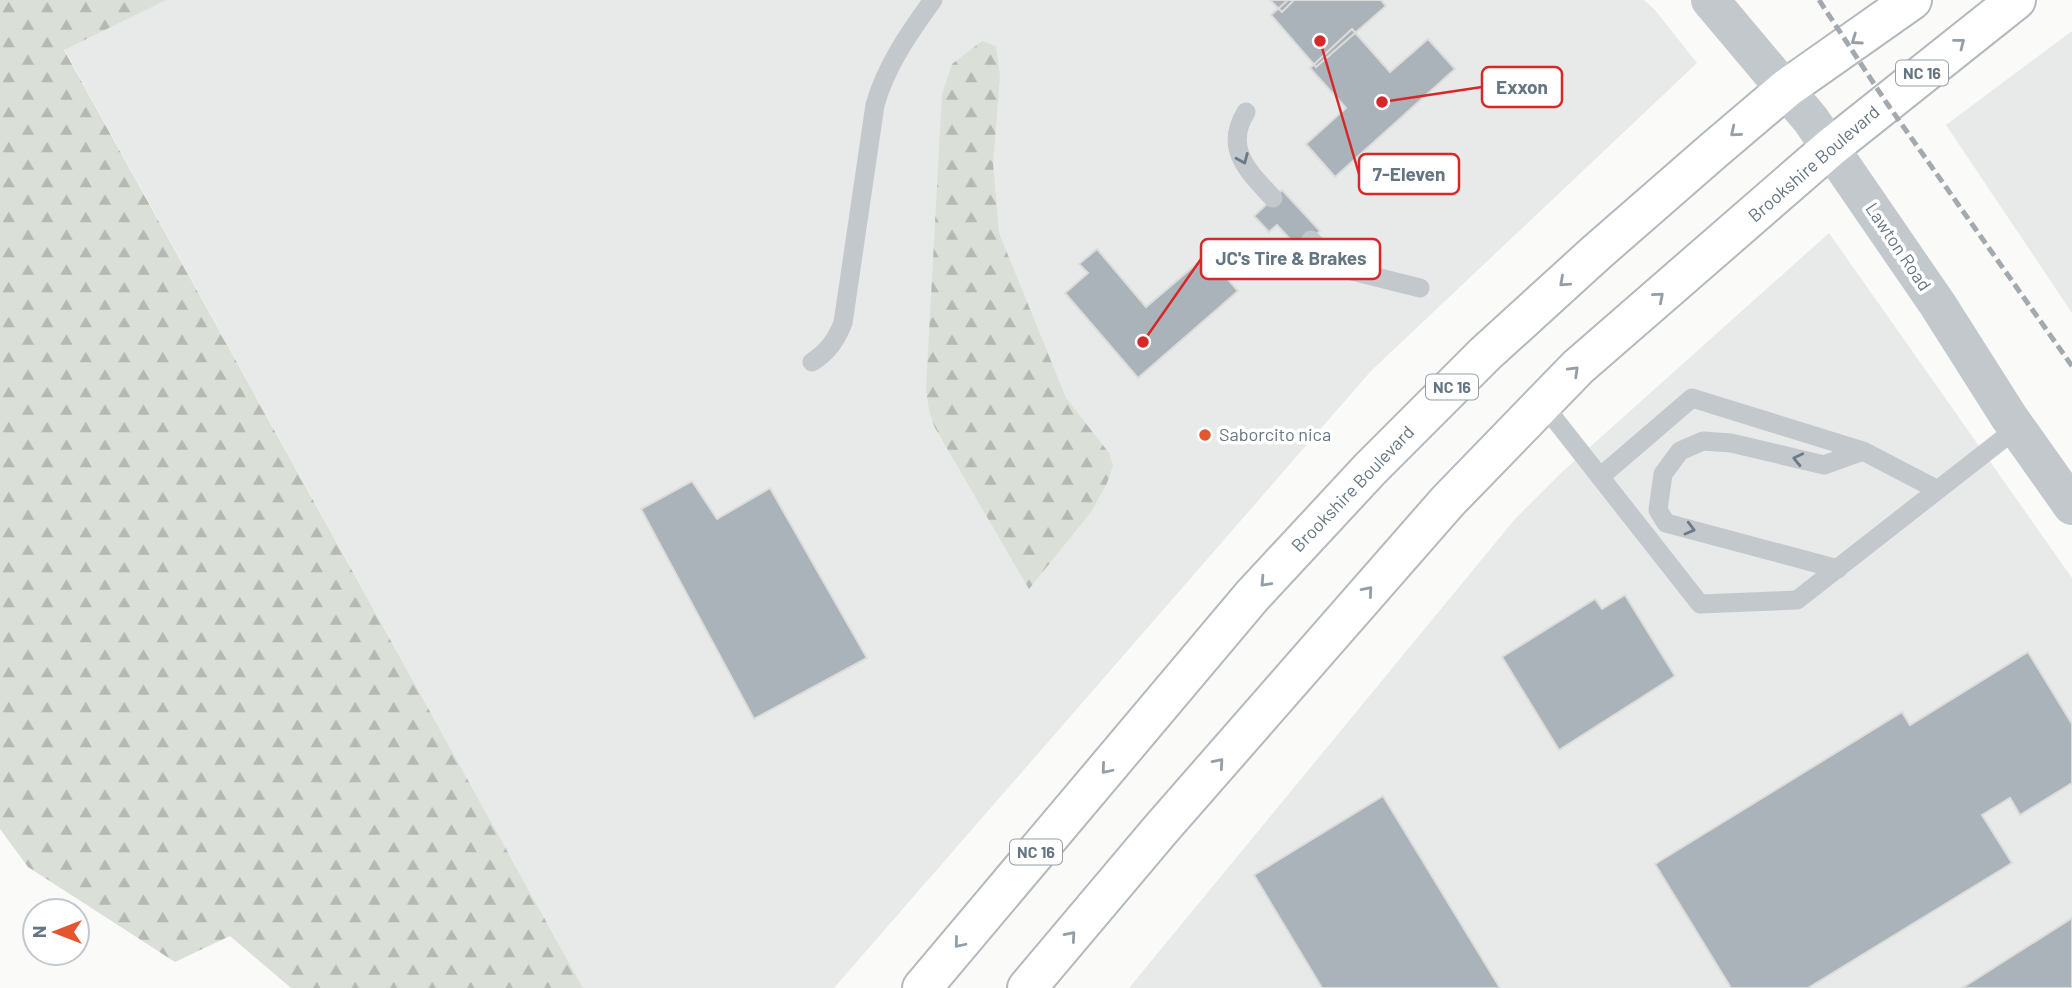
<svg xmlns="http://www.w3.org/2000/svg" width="2072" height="988" font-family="Barlow,sans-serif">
<defs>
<pattern id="forest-firs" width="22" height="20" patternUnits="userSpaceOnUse" patternTransform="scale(1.75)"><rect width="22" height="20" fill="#dadfd7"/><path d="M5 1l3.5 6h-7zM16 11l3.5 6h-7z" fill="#b4b9b4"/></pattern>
</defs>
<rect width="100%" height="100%" fill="#fafaf8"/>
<path fill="#e8e9e9" d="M 34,0 L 1644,0 L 1655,10 L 1697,63 L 1371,371 L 834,988 L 583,988 L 64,49 Z
M 2072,31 L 2072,313 L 1946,125 Z
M 1829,233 L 2072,578 L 2072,988 L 1129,988 L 1515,519 L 1562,472 Z"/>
<path fill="url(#forest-firs)" d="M 0,0 L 166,0 L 64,50 L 583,988 L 291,988 L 230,936 L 175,962 L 28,867 L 0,829 Z
M 982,41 L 996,46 L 1000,77 L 993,163 L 999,233 L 1066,398 L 1109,453 L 1113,466 L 1107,483 L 1091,512 L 1029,589 L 934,426 L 929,410 L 926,390 L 942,94 L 952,64 Z"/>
<path fill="#aab3b9" stroke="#dcdcda" stroke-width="2" d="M 1270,0 L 1294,0 L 1282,12 Z
M 1288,0 L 1381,0 L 1386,6 L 1316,67 L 1271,15 Z
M 1352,29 L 1390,72 L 1428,39 L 1455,69 L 1335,177 L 1306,144 L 1346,108 L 1310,68 Z
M 1282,190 L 1320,231 L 1300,250 L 1277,225 L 1269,232 L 1254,216 Z
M 1097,249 L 1146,307 L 1207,255 L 1238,291 L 1138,378 L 1065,293 L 1088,273 L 1079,264 Z
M 692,481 L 717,519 L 770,488 L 867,658 L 754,719 L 641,509 Z
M 1625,595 L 1675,676 L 1559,750 L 1502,657 L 1595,599 L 1602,609 Z
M 2028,652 L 2072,724 L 2072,783 L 2020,815 L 2010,798 L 1982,815 L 2012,863 L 1808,988 L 1731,988 L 1655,864 L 1902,712 L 1910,725 Z
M 1383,796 L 1500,988 L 1322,988 L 1254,875 Z
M 2072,918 L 2072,988 L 1962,988 Z"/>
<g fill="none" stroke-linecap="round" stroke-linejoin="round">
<g stroke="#b4b9bd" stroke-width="42">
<path id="trunk" d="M 922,988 L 1252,596 L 1370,469 L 1485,354 L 1597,252 L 1714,150 L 1787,88 L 1912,0
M 1027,988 L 1161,829 L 1448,501 L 1578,367 L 1830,148 L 2016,0"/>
</g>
<path stroke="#c3c8cc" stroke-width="19" d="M 1246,112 C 1223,149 1249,172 1273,198
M 1311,240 L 1336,264 L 1344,269 L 1420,288
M 812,362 C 828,352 836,340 843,323 L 875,105 C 886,66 909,33 933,0
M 1542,403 L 1700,604 L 1797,600 L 2017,428
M 1600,477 L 1692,398 L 1863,451 L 1936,489
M 1838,569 L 1666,523 L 1658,510 L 1663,474 L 1680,451 L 1703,441 L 1731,443 L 1824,465 L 1863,451"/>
<path stroke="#c3c8cc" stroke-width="38" d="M 1710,0 L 1811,120 L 1938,305 L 2009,417 L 2072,506"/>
<use href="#trunk" stroke="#fff" stroke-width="38"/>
<path stroke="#a2aab0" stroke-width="5" stroke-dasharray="10 5" stroke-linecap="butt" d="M 1819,0 L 1886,102 L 2072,366"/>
</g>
<defs><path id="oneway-chevron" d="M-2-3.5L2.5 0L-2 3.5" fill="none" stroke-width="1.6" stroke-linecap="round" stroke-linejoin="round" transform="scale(1.75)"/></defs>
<g stroke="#939fa8">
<use href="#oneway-chevron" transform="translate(1856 40) rotate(145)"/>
<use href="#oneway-chevron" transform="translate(1960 43) rotate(-38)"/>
<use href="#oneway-chevron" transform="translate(1735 132) rotate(140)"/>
<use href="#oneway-chevron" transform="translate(1564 282) rotate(138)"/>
<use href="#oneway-chevron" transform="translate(1659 297) rotate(-41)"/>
<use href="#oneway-chevron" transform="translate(1574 371) rotate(-44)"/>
<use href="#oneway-chevron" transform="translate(1265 582) rotate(133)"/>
<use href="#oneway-chevron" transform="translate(1368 591) rotate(-49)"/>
<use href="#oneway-chevron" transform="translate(1219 763) rotate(-49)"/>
<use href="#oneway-chevron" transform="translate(1106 769) rotate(130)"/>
<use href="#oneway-chevron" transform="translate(1071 936) rotate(-49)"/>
<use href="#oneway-chevron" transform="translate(959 943) rotate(130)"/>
</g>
<g stroke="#6a7a87">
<use href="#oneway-chevron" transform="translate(1243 159) rotate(67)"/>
<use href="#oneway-chevron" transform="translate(1798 459) rotate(-167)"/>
<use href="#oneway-chevron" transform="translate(1690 529) rotate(15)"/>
</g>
<circle fill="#e4572e" stroke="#fff" stroke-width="2.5" cx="1205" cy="435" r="7"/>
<g text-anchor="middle" stroke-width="7" stroke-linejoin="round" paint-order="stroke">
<g fill="#fff" stroke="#939fa8" stroke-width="2">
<rect x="1896" y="60.5" width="52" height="25" rx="5"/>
<rect x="1426" y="374.5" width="52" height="25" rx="5"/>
<rect x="1010" y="839.5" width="52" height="25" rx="5"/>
</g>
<g font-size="16" font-weight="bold" fill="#657683">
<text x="1922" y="79">NC 16</text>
<text x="1452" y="393">NC 16</text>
<text x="1036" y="858">NC 16</text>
</g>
<g font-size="18" fill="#657683" stroke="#fff">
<text transform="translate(1814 164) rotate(-41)" y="6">Brookshire Boulevard</text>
<text transform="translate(1898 247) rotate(56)" y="6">Lawton Road</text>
<text transform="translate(1353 489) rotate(-46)" y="6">Brookshire Boulevard</text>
</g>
<g font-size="18" fill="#657683" stroke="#fff" text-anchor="start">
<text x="1219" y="441">Saborcito nica</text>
</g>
</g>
<path fill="none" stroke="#d62828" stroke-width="2.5" d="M1382 102L1482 87M1320 41L1359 174M1143 342L1201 259"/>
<g fill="#d62828" stroke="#fff" stroke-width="2.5">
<circle cx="1382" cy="102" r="7"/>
<circle cx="1320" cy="41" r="7"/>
<circle cx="1143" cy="342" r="7"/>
</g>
<g fill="#fff" stroke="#d62828" stroke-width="2.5">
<rect x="1482" y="67" width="80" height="40" rx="7"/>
<rect x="1359" y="154" width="100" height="40" rx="7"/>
<rect x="1201" y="239" width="179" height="40" rx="7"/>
</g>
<g font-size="19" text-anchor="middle" font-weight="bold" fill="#657683">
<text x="1522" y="94">Exxon</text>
<text x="1409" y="181">7-Eleven</text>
<text x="1291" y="265">JC's Tire &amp; Brakes</text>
</g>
<g transform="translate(56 932) rotate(270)"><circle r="33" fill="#ffffff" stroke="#c1c8cd" stroke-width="2"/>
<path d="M0-5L12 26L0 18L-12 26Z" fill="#e4572e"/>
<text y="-10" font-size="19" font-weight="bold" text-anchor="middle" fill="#657683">N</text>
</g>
</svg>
